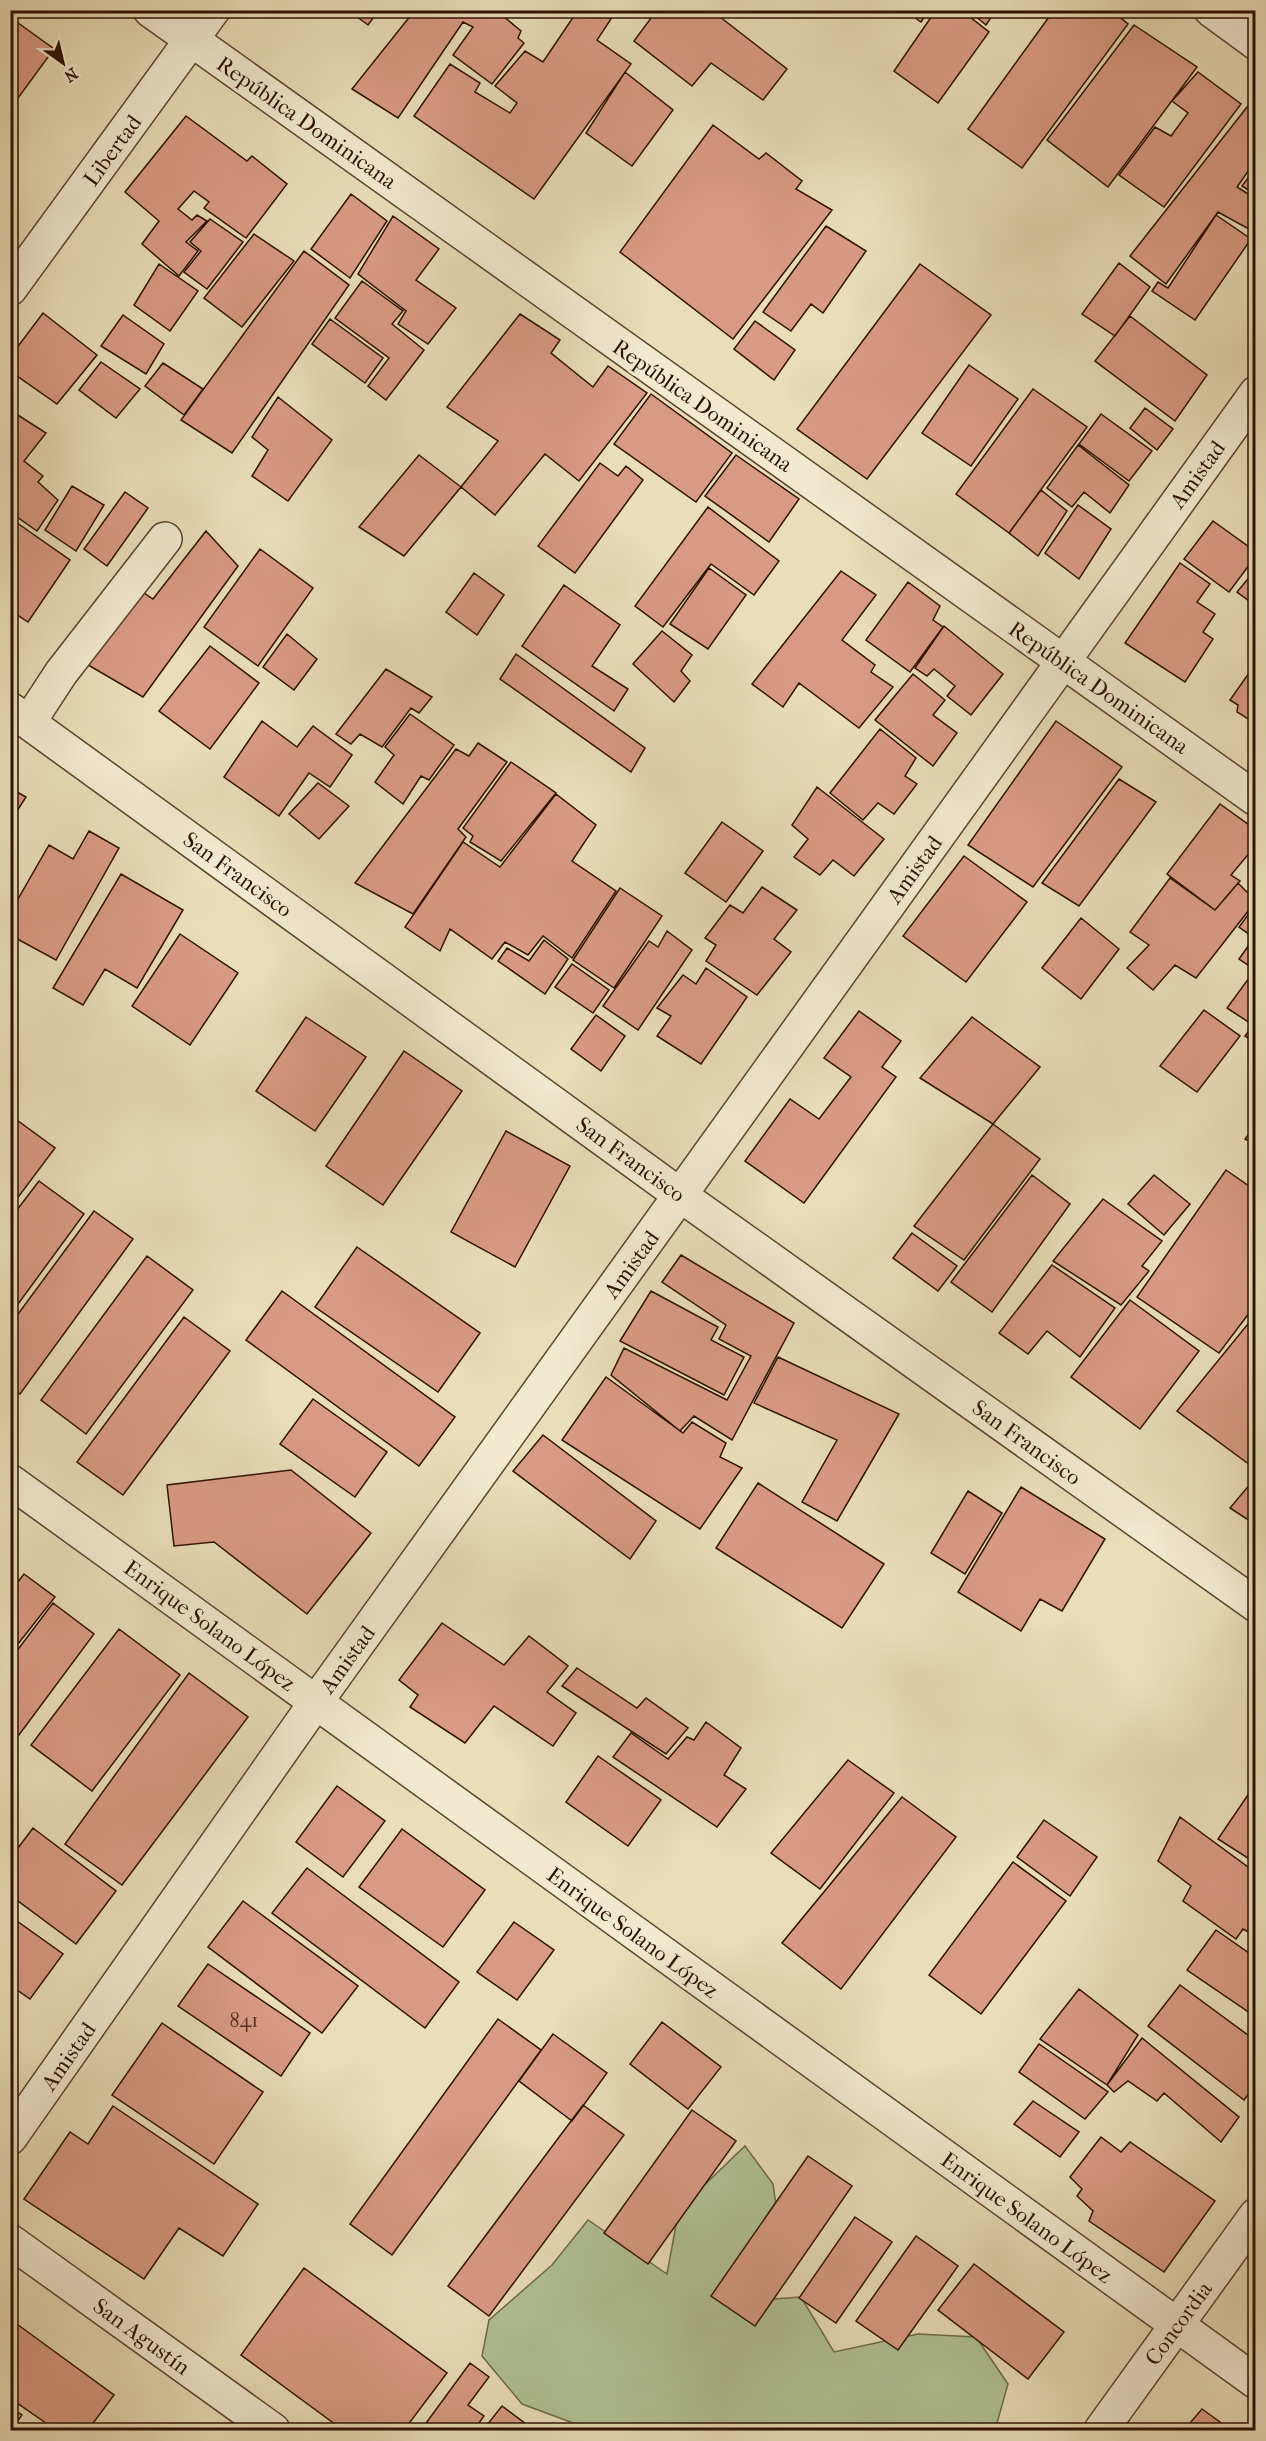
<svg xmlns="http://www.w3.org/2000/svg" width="1266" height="2441" font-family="'IM FELL French Canon',serif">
<rect width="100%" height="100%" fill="#e9deb8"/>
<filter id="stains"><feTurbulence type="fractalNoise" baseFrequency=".00333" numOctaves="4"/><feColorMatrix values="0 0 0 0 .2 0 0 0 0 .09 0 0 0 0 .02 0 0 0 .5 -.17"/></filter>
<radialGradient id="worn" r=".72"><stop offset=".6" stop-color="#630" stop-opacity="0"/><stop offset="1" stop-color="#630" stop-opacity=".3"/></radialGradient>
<path fill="#b0c294" stroke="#6e6a4a" stroke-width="1.5" d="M 745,2146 L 773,2184 L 781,2240 L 744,2301 L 801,2297 L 834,2352 L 918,2334 L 976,2337 L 1008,2384 L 995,2430 L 592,2430 L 522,2404 L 482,2356 L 489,2320 L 552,2265 L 588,2220 L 667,2274 L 676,2225 L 692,2197 Z"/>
<path fill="#d99a83" stroke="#2c1100" stroke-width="1.5" d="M 348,10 L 379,10 L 368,25 Z
M 415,10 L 506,10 L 503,16 L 521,31 L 518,38 L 524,43 L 492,84 L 453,55 L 473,27 L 463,22 L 398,118 L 352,89 Z
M 578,10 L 597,10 L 611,19 L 597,40 L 631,64 L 534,199 L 414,116 L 450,64 L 480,83 L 475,92 L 510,113 L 517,103 L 495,86 L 525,51 L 543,62 Z
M 657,10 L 711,10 L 787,69 L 763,100 L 711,63 L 692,86 L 634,41 Z
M 904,10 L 929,10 L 921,22 Z
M 936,10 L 961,10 L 989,32 L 938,103 L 894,71 Z
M 968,10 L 996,10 L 986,25 Z
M 1054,10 L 1111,10 L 1128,24 L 1022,168 L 968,129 Z
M 10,17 L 54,49 L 10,109 Z
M 1134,25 L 1197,67 L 1108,187 L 1047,140 Z
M 625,72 L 673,110 L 632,166 L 586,133 Z
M 1198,72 L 1241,104 L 1164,207 L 1119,175 L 1155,127 L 1171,136 L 1188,113 L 1172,101 Z
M 1251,102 L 1256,105 L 1256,160 L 1237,187 L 1256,199 L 1256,233 L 1218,212 L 1166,284 L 1130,256 Z
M 186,116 L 247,161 L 252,156 L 287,184 L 246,238 L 204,208 L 209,202 L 194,191 L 178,209 L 192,220 L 197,215 L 207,221 L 186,242 L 198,251 L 179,276 L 142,244 L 159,221 L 125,192 Z
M 713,125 L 759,159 L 766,153 L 802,181 L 796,189 L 832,210 L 733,339 L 620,252 Z
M 1256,167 L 1256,195 L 1242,186 Z
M 351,194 L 387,221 L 350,278 L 311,249 Z
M 1216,215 L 1251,239 L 1195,320 L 1152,291 L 1158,282 L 1168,288 Z
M 393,216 L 439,249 L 416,280 L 456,308 L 428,344 L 398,324 L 406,311 L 358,274 Z
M 210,219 L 243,242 L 207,289 L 184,272 L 201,251 L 190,242 Z
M 826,226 L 866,251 L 823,313 L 811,304 L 791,331 L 763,312 Z
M 254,234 L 294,261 L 242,327 L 204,298 Z
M 304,251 L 349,285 L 232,453 L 181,420 Z
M 1119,263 L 1150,287 L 1115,336 L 1082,314 Z
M 159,264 L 198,291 L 170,331 L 134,305 Z
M 920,264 L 991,315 L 867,479 L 797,429 Z
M 362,281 L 403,311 L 392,324 L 424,350 L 386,400 L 368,386 L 389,358 L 335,318 Z
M 43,313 L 97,355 L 57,404 L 10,371 L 10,357 Z
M 520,314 L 560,340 L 551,353 L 593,387 L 608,366 L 647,393 L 579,481 L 545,454 L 495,515 L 461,487 L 498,441 L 447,407 Z
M 123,315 L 164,344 L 146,374 L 101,346 Z
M 1130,316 L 1207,375 L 1175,421 L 1095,361 Z
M 330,319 L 383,358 L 365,383 L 312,344 Z
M 755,321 L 795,350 L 774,380 L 734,349 Z
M 101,362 L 140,389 L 116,418 L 79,390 Z
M 163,363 L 203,389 L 184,415 L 145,386 Z
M 969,365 L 1018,399 L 971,466 L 922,433 Z
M 1033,389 L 1087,427 L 1009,533 L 956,494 Z
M 651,394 L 732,453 L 696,502 L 614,444 Z
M 278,397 L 332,440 L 288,501 L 252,476 L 268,450 L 252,437 Z
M 1145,408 L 1173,429 L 1157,450 L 1130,428 Z
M 10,410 L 46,433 L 24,461 L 43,476 L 38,482 L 58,500 L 37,531 L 10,512 Z
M 1101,414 L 1152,451 L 1129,481 L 1079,444 Z
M 1078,445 L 1129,485 L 1110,513 L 1084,492 L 1072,507 L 1047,488 Z
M 419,455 L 461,487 L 404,556 L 359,527 Z
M 736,455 L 799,499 L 769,542 L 705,496 Z
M 600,463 L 618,476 L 626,466 L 643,480 L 575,573 L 538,546 Z
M 72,486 L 104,505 L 76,551 L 45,530 Z
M 1041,490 L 1067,511 L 1038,556 L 1009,533 Z
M 125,492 L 148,508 L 107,566 L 84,549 Z
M 1078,505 L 1111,529 L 1079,579 L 1045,553 Z
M 708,507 L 779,561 L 754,595 L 711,564 L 663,627 L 635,606 Z
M 10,518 L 70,560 L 28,622 L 10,610 Z
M 1213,521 L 1256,552 L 1256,556 L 1229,592 L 1184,559 Z
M 206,531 L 238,566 L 143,697 L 83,662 L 135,587 L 153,599 Z
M 260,549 L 313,588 L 258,666 L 204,627 Z
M 1180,563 L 1210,584 L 1197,602 L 1215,614 L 1203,632 L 1213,639 L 1185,682 L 1125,643 Z
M 709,568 L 746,595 L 708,649 L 670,624 Z
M 1256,569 L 1256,606 L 1237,592 Z
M 841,571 L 876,595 L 842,640 L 875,665 L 871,672 L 893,687 L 859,728 L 799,683 L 783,707 L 752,684 Z
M 474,573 L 504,595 L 477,635 L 446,612 Z
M 908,582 L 940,606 L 933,620 L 943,627 L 910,672 L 866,640 Z
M 564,585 L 620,625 L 592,666 L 628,689 L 614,711 L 522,646 Z
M 944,626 L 1003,674 L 971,715 L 947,696 L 955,686 L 934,669 L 927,676 L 915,668 Z
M 662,631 L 692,655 L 681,671 L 690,681 L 674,702 L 633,664 Z
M 287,634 L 317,659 L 294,690 L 263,667 Z
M 210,646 L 259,683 L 210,749 L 159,711 Z
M 516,654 L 645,748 L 631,772 L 500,679 Z
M 1256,663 L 1256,724 L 1237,712 L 1238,705 L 1230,700 Z
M 386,669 L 432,697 L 419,713 L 411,708 L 382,747 L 360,734 L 351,744 L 336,734 Z
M 913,674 L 945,700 L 933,715 L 957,733 L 933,766 L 875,720 Z
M 410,714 L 454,745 L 429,780 L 421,776 L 403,804 L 375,782 L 394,755 L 385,747 Z
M 262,721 L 297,747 L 313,726 L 352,755 L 330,787 L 309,773 L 279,816 L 224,777 Z
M 1056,721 L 1122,767 L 1033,887 L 968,845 Z
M 880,729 L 916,758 L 905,776 L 917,784 L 894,814 L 878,803 L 863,820 L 830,793 Z
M 478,743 L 507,762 L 458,829 L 466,837 L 413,914 L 355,883 L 456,749 L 469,756 Z
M 511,762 L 556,793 L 501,861 L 470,842 L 473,836 L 463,828 Z
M 1119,779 L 1156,802 L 1079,906 L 1042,883 Z
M 318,783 L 349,806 L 319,839 L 289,814 Z
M 817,787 L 884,839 L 854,876 L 833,860 L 820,875 L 794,857 L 808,839 L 792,825 Z
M 10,788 L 26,797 L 10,822 Z
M 556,794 L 596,825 L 572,861 L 616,891 L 572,958 L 543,936 L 528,955 L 505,942 L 492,959 L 450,929 L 440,951 L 405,927 L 463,842 L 500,867 Z
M 1220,804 L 1256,830 L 1256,845 L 1231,875 L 1240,881 L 1215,910 L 1167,874 Z
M 722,822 L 763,851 L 726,902 L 685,873 Z
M 89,831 L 119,848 L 56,960 L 10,935 L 10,913 L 49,845 L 73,859 Z
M 964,856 L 1027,902 L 966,982 L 903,936 Z
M 121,874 L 183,910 L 137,988 L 105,969 L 83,1005 L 53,988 Z
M 1170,878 L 1215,910 L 1238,883 L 1256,901 L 1196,978 L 1175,965 L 1153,990 L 1127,968 L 1149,945 L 1130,932 Z
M 762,887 L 797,910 L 774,939 L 791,952 L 757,995 L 706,961 L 716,945 L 705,938 L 730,905 L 743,913 Z
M 620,888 L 662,916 L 614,988 L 573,960 Z
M 1256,904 L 1256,1015 L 1250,1023 L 1227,1008 L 1255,970 L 1239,959 L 1254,938 L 1239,927 Z
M 1081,918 L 1119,949 L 1081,999 L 1042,968 Z
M 667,931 L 692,950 L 638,1030 L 603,1006 L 649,941 L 658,947 Z
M 180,934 L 238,973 L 190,1045 L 132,1006 Z
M 544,940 L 568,959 L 545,994 L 498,961 L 507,948 L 529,961 Z
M 572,964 L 609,990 L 593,1013 L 555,987 Z
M 706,968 L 747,997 L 701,1064 L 657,1036 L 671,1016 L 657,1008 L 683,975 L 696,984 Z
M 1204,1010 L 1240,1036 L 1197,1092 L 1160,1066 Z
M 859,1011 L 901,1041 L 882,1067 L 896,1077 L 804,1203 L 745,1161 L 790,1099 L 819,1119 L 851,1077 L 824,1058 Z
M 596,1015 L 625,1036 L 601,1071 L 571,1049 Z
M 306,1017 L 366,1057 L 315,1131 L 256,1091 Z
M 972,1017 L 1040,1067 L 993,1124 L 920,1078 Z
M 1256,1021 L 1256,1043 L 1245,1036 Z
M 404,1051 L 462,1091 L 383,1205 L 326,1166 Z
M 10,1115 L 55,1148 L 10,1208 Z
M 993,1124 L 1040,1159 L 964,1260 L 914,1226 Z
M 1256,1125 L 1256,1145 L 1245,1139 Z
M 506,1131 L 570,1166 L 515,1267 L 451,1232 Z
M 1226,1170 L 1256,1191 L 1256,1304 L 1219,1353 L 1137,1297 Z
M 1032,1175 L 1070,1204 L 992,1312 L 951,1282 Z
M 1154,1175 L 1190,1204 L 1164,1235 L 1128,1204 Z
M 39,1181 L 84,1214 L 10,1315 L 10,1219 Z
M 1103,1199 L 1162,1241 L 1142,1266 L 1149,1271 L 1121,1305 L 1053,1261 Z
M 94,1211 L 133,1239 L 20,1394 L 10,1387 L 10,1325 Z
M 912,1233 L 957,1266 L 938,1291 L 893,1258 Z
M 357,1247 L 480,1333 L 438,1392 L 315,1307 Z
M 681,1255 L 794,1323 L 732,1440 L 694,1416 L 680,1431 L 611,1375 L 624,1348 L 727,1400 L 751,1356 L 719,1339 L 726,1325 L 662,1282 Z
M 147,1256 L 193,1290 L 86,1434 L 41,1400 Z
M 1052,1265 L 1115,1308 L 1080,1357 L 1047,1331 L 1028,1354 L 999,1333 Z
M 282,1291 L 455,1417 L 419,1466 L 246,1340 Z
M 651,1291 L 718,1327 L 711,1340 L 744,1357 L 724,1395 L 620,1341 Z
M 1130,1300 L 1199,1351 L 1140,1429 L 1071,1377 Z
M 1256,1314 L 1256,1458 L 1250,1465 L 1177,1411 Z
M 184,1317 L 230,1351 L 123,1495 L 77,1462 Z
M 778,1357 L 899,1414 L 837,1521 L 802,1502 L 837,1440 L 754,1403 Z
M 606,1377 L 683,1433 L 692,1422 L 726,1443 L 720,1457 L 742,1468 L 700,1529 L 562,1440 Z
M 313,1399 L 387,1452 L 355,1497 L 280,1444 Z
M 543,1435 L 656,1521 L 630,1559 L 513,1471 Z
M 291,1470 L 371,1533 L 307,1614 L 214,1542 L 174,1546 L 167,1485 Z
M 1256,1477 L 1256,1525 L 1230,1508 Z
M 758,1483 L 884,1564 L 842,1628 L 716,1548 Z
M 1021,1487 L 1105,1539 L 1062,1611 L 1040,1599 L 1021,1631 L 958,1592 Z
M 968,1491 L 1002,1513 L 965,1574 L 931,1553 Z
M 24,1574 L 55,1597 L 10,1654 L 10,1592 Z
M 53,1603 L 94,1634 L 10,1747 L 10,1660 Z
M 442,1623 L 504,1665 L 529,1636 L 568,1666 L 547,1692 L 576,1713 L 553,1746 L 494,1706 L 465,1743 L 410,1707 L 418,1695 L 399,1680 Z
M 119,1629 L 180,1675 L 92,1791 L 31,1745 Z
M 577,1668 L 637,1708 L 646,1698 L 688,1728 L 666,1754 L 562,1686 Z
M 189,1673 L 248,1717 L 122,1885 L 65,1844 Z
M 706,1722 L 741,1748 L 724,1775 L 746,1789 L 717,1827 L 613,1757 L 631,1733 L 668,1759 L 687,1737 L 694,1740 Z
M 598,1756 L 661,1800 L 628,1846 L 566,1802 Z
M 848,1760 L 894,1793 L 820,1889 L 771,1853 Z
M 337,1786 L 385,1821 L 343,1877 L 296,1842 Z
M 1254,1786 L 1256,1787 L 1254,1862 L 1218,1839 Z
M 902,1797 L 956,1837 L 841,1989 L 782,1943 Z
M 1180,1817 L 1256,1873 L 1256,1936 L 1243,1929 L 1236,1939 L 1183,1901 L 1191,1886 L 1158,1861 Z
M 1044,1820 L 1097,1857 L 1070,1896 L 1017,1857 Z
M 33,1828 L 116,1891 L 76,1944 L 10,1895 L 10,1843 L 18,1848 Z
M 402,1829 L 485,1890 L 443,1947 L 359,1887 Z
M 1013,1862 L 1066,1901 L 981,2014 L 929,1975 Z
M 307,1868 L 459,1982 L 425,2028 L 272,1913 Z
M 243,1901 L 358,1986 L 322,2033 L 208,1947 Z
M 10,1916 L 63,1954 L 30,1999 L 10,1985 Z
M 514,1922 L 554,1950 L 517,2000 L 477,1972 Z
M 1216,1930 L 1256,1958 L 1256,2017 L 1187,1970 Z
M 208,1964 L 310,2033 L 281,2076 L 178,2006 Z
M 1180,1985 L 1256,2041 L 1256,2084 L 1244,2100 L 1148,2026 Z
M 1079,1989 L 1138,2035 L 1107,2085 L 1040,2039 Z
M 498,2019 L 541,2050 L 392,2255 L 350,2224 Z
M 662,2022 L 721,2067 L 688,2109 L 630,2064 Z
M 162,2023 L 263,2092 L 214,2164 L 112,2095 Z
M 553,2034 L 607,2073 L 572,2121 L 519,2081 Z
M 1142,2038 L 1239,2117 L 1221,2142 L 1164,2093 L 1157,2101 L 1128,2081 L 1114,2092 L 1107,2085 Z
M 1039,2044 L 1108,2092 L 1085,2119 L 1019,2072 Z
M 1033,2101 L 1079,2132 L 1060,2157 L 1014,2124 Z
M 583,2105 L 624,2135 L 489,2316 L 448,2286 Z
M 113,2106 L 258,2204 L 223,2256 L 179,2228 L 144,2279 L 24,2199 L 70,2132 L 88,2144 Z
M 692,2110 L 736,2141 L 648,2264 L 604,2233 Z
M 1101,2137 L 1121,2152 L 1130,2142 L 1215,2201 L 1164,2272 L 1089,2221 L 1093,2211 L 1077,2196 L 1082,2189 L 1070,2177 Z
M 808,2156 L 852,2186 L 755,2326 L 711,2296 Z
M 855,2217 L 892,2242 L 836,2323 L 799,2298 Z
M 916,2236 L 958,2266 L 898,2350 L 856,2321 Z
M 974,2264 L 1064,2332 L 1028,2379 L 938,2310 Z
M 304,2268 L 447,2373 L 404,2430 L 343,2430 L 241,2355 Z
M 10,2319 L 114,2395 L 88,2430 L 56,2430 L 10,2398 Z
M 470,2363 L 489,2377 L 468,2405 L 484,2416 L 474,2430 L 421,2430 Z
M 502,2406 L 534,2430 L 483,2430 Z
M 10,2407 L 22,2415 L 11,2430 L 10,2430 Z
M 1202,2409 L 1231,2430 L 1184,2430 Z"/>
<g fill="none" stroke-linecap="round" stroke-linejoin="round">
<g stroke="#5b442e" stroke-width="36">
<path id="minor" d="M 150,10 L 1256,799
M 1211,10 L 1256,43
M 10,289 L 213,10
M 10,709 L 680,1195 L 1256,1605
M 29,722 L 61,673 L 165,539
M 10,1481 L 1256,2382
M 10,2138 L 316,1702 L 1256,393
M 10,2241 L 273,2430
M 1101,2430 L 1256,2215"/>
</g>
<use href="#minor" stroke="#f1ead1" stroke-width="33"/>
</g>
<g text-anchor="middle" stroke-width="6" stroke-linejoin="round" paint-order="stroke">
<g font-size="20" fill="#573321">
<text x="244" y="2027">841</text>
</g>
<g font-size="22" fill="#2c1100" stroke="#f1ead1">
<text transform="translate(307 122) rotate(35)" y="8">República Dominicana</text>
<text transform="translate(112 150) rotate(-54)" y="8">Libertad</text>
<text transform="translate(703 405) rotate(35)" y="8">República Dominicana</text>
<text transform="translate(1197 474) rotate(-54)" y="8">Amistad</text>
<text transform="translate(1099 687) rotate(35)" y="8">República Dominicana</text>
<text transform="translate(914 869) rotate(-54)" y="8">Amistad</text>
<text transform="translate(238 874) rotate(36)" y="8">San Francisco</text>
<text transform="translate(631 1159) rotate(36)" y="8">San Francisco</text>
<text transform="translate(631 1264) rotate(-54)" y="8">Amistad</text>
<text transform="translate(1027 1442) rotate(36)" y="8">San Francisco</text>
<text transform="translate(210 1625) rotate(36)" y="8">Enrique Solano López</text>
<text transform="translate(347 1659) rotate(-54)" y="8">Amistad</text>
<text transform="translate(633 1932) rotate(36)" y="8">Enrique Solano López</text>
<text transform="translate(68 2056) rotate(-55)" y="8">Amistad</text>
<text transform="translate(1027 2217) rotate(36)" y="8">Enrique Solano López</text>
<text transform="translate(1178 2323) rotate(-54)" y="8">Concordia</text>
<text transform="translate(142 2336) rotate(36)" y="8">San Agustín</text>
</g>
</g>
<rect width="1266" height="2441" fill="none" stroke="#e9deb8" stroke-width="36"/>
<rect x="12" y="12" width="1242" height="2417" fill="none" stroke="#2c1100" stroke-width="3"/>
<rect x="18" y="18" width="1230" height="2405" fill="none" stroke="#2c1100" stroke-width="1.5"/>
<g transform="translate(63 63) rotate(146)" stroke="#f1ead1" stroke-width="4.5" paint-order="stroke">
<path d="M0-4.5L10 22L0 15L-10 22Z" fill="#2c1100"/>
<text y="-9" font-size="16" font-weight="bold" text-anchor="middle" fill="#2c1100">N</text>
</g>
<rect width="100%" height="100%" filter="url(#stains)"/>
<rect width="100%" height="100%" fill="url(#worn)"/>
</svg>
